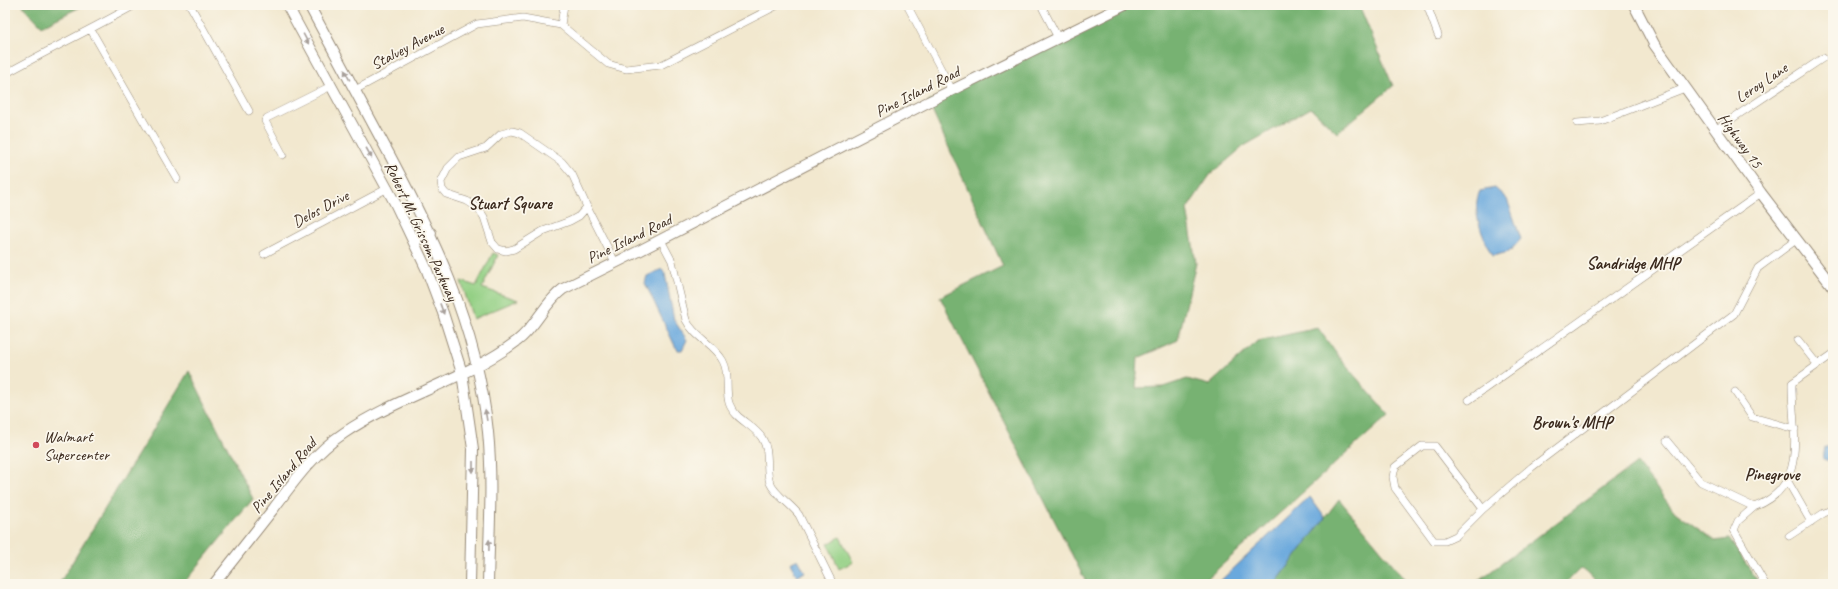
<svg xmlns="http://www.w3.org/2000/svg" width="1838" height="589" font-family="Caveat,sans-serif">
<rect width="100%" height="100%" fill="#fbf7ec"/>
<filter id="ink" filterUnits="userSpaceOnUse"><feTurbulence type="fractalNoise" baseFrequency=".025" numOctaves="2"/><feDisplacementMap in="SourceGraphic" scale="8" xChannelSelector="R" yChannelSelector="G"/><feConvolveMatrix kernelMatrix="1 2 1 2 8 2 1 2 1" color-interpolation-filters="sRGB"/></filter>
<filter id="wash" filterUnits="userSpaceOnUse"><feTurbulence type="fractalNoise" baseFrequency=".012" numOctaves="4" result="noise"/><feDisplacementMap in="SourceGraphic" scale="16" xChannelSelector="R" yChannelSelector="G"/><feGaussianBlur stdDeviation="0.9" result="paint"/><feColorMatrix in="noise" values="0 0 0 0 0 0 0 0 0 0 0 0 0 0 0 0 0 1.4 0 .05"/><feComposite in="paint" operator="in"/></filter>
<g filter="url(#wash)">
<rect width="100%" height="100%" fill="#f2e8cf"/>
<path fill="#94d085" stroke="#687d52" d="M 493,253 L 498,255 L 482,288 L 518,300 L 473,319 L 461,281 L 476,286 Z
M 840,537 L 853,562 L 839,569 L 828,544 Z"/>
<path fill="#77b272" stroke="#596e48" d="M 22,5 L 84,5 L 42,26 Z
M 1125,5 L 1359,5 L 1393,86 L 1337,133 L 1311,108 L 1244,146 L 1210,175 L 1187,209 L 1196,263 L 1178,340 L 1138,358 L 1136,388 L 1163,387 L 1187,379 L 1209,385 L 1258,341 L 1318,328 L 1341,360 L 1389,415 L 1201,584 L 1087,584 L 940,297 L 1003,266 L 928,102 Z
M 189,371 L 253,499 L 183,584 L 59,584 Z
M 1637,463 L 1675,512 L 1715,541 L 1729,539 L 1760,584 L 1601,584 L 1581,568 L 1565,584 L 1474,584 Z
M 1339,499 L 1409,584 L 1275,584 Z"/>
<path fill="#6aa9dd" stroke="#526a7e" d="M 1495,188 L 1507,199 L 1521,239 L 1509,252 L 1492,256 C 1484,238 1470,211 1480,191 Z
M 662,269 L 665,274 L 674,320 L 687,340 L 682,350 L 678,350 L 675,346 L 645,283 L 647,276 Z
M 1825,447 L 1831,447 L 1833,453 L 1833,462 L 1823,459 Z
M 1310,497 L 1325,518 L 1275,584 L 1217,584 Z
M 798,559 L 805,572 L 797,576 L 790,563 Z"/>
</g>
<g filter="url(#ink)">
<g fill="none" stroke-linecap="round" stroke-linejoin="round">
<g stroke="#968976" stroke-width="8">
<path id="street" d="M 190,5 L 249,111
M 907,5 L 952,90
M 1041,5 L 1058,38
M 1427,5 L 1438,35
M 561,25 L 564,5
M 91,30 L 177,179
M 5,74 C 48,50 92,29 135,5
M 355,90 L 477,24 L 523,18 L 561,25 L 608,64 L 626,69 L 661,65 L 778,5
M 1577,123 L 1600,121 L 1685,88
M 1715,130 L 1823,58
M 283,155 L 265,121 L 267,118 L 331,86
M 587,207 L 579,216 L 570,221 L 543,231 L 514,249 L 506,251 L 498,249 L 492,242 L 484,217 L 478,208 L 467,201 L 446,194 L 442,189 L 441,182 L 448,168 L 459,157 L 486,148 L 501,134 L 512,131 L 520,133 L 562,162 L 572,174 L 587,207 L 615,262
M 661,240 L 672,261 L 686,320 C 695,338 714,344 723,361 C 730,374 725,389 729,403 C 735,420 753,424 762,438 C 771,452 765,469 770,483 C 776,496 790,503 799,515 L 833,584
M 264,254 L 388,188
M 1798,340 L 1817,364
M 1735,392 L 1752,417 L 1795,429
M 1469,400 L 1761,193
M 1667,441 L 1701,482 L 1754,507 C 1811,486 1791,428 1792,383 L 1833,354
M 1787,480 L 1811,522
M 1754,507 L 1738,521 L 1734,530 L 1765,584
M 1483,509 L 1435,446 L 1422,446 L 1395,467 L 1393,477 L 1395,488 L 1434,541 L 1445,541 L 1456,536 L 1483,509 L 1532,467 L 1734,314 L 1758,268 L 1796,240
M 1789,536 L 1824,513 L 1833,510"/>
</g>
<g stroke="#968976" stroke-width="12">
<path id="secondary" d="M 287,5 L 395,203 L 426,268 L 443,313 L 462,373 L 473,449 L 470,584
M 309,5 C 333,50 357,94 381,139 C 432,233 477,323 488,432 C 493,482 489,533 488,584
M 1634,5 L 1654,44 L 1761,193 L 1833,287
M 412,237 C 421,239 424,240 431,233
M 214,584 C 234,559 254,533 274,508 C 294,481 315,452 344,433 C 397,397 465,380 517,341 C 536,327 544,303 563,289 L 637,252 L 928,102 L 1125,5"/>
</g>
<use href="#street" stroke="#fff" stroke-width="7"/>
<use href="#secondary" stroke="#fff" stroke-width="10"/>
</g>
<defs><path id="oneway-solid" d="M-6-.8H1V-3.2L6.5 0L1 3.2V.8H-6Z"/></defs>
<g fill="#a79f9a">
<use href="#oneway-solid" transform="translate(306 39) rotate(62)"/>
<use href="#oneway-solid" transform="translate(347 75) rotate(-118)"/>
<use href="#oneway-solid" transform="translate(369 153) rotate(61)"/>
<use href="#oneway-solid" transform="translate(442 309) rotate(70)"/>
<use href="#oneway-solid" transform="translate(486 415) rotate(-99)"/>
<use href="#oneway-solid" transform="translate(473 467) rotate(90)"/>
<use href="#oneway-solid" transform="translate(489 545) rotate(-89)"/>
</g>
</g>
<circle fill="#d1495b" stroke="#fbf7ec" stroke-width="1.5" cx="36" cy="445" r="4"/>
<g text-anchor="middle" stroke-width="3.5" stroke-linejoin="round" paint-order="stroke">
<g font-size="16" fill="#3b2a1e" stroke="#fbf7ec">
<text transform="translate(407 46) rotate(-28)" y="6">Stalvey Avenue</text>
<text transform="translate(1761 82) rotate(-34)" y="6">Leroy Lane</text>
<text transform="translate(917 91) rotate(-27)" y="6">Pine Island Road</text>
<text transform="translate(1741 140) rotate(54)" y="6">Highway 15</text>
<text transform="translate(320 208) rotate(-28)" y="6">Delos Drive</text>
<text transform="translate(422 231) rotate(65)" y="6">Robert M. Grissom Parkway</text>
<text transform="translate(629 238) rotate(-26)" y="6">Pine Island Road</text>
<text transform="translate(283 475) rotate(-50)" y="6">Pine Island Road</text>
</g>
<g font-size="16" fill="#3b2a1e" stroke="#fbf7ec" text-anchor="start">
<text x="44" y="442">Walmart<tspan x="44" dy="18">Supercenter</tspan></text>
</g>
<g font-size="17" font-weight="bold" fill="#3b2a1e" stroke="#fbf7ec">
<text x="510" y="209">Stuart Square</text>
<text x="1633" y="269">Sandridge MHP</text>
<text x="1572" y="428">Brown's MHP</text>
<text x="1772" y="480">Pinegrove</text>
</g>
</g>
<rect width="1838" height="589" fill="none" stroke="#fbf7ec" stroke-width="20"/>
</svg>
